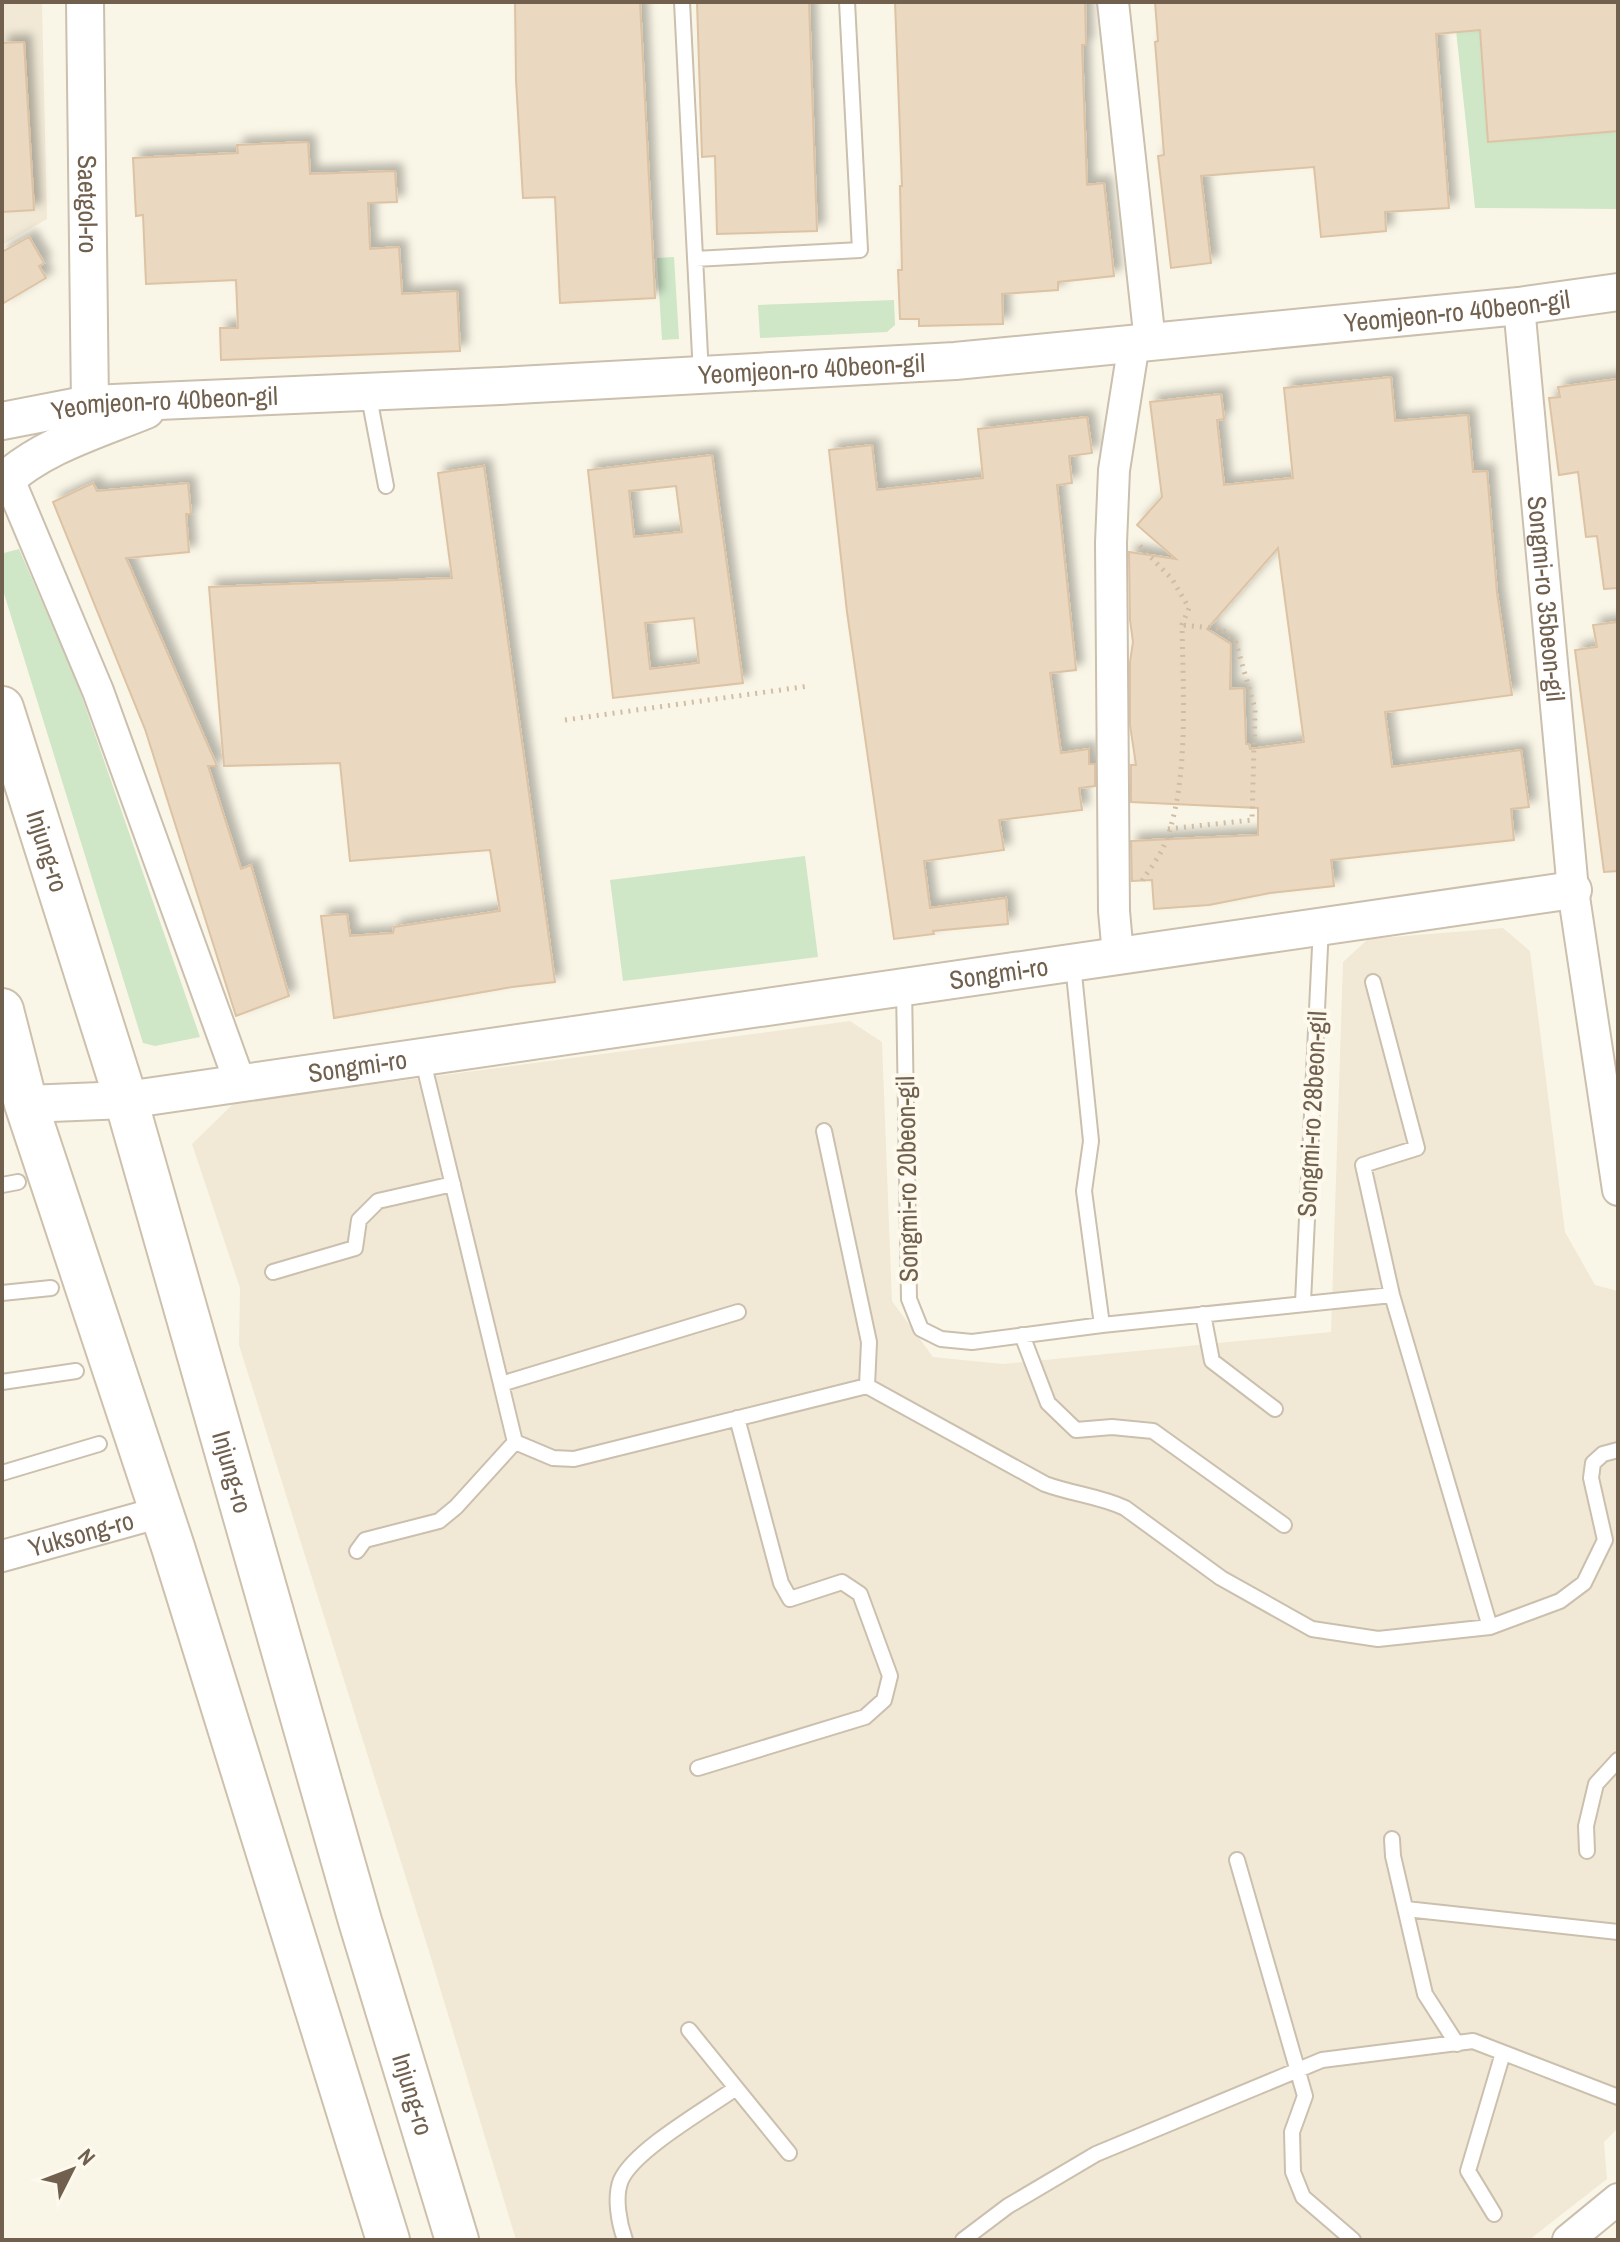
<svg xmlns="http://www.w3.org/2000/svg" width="1620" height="2242" font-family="'Archivo Narrow',sans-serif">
<defs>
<filter id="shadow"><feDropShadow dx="7" dy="-7" stdDeviation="4" flood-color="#0004"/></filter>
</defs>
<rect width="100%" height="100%" fill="#faf6e7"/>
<path fill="#f1e9d6" d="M 2,2 L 42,2 L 47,219 L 2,245 Z
M 1503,928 L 1530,951 L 1565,1232 L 1595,1285 L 1618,1291 L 1618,2128 L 1604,2142 L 1607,2179 L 1529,2240 L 516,2240 L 427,1945 L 239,1345 L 240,1288 L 192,1144 L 234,1103 L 850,1021 L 882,1042 L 892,1301 L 933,1357 L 1003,1364 L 1331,1332 L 1343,962 L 1368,939 Z"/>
<path fill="#cfe6c7" d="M 1453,2 L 1618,2 L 1618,209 L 1475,208 Z
M 674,257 L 679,339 L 662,340 L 657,258 Z
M 894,300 L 895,325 L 887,332 L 760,338 L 758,305 Z
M 19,549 L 76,680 L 200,1037 L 155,1046 L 143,1043 L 2,587 L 4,553 Z
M 805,856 L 818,957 L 623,981 L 610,880 Z"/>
<path fill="#ead8c0" stroke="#ddc3a4" stroke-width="2" fill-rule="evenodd" filter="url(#shadow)" d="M 515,2 L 640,2 L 655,298 L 560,303 L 555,197 L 523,198 L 516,80 Z
M 697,2 L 809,2 L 817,231 L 717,234 L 715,156 L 702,157 Z
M 895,2 L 1085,2 L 1086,45 L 1082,45 L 1087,185 L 1104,183 L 1114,276 L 1058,282 L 1058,290 L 1002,294 L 1003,324 L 919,326 L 919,319 L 900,319 L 898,270 L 902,270 L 900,186 L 902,186 Z
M 1155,2 L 1618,2 L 1618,131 L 1488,142 L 1480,30 L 1436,34 L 1449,208 L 1385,212 L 1386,231 L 1321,237 L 1314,167 L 1201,176 L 1211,263 L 1171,268 L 1158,156 L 1164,155 L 1155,42 L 1158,41 Z
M 24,42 L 34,210 L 2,212 L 2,43 Z
M 308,142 L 310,174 L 395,171 L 397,202 L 368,203 L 370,249 L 399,247 L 402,294 L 457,291 L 460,351 L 221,360 L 220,328 L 238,328 L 236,280 L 146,284 L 143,215 L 136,216 L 133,158 L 238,153 L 237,145 Z
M 29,237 L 44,263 L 39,266 L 46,278 L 2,304 L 2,252 Z
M 1391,377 L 1395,421 L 1468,415 L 1473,472 L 1487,471 L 1497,593 L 1512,695 L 1385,712 L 1392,767 L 1521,750 L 1529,807 L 1511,809 L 1514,840 L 1331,860 L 1334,886 L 1270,893 L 1209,905 L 1154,909 L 1152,880 L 1132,881 L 1131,841 L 1258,835 L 1258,808 L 1131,802 L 1131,765 L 1136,765 L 1130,725 L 1130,662 L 1133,642 L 1130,620 L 1129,552 L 1176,559 L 1137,525 L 1162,497 L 1150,402 L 1221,394 L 1224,419 L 1217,420 L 1224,485 L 1293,478 L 1284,388 ZM 1278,548 L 1304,742 L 1250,749 L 1249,744 L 1246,744 L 1244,688 L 1230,689 L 1231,644 L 1207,629 Z
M 1618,379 L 1618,588 L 1604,589 L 1597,536 L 1586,537 L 1578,472 L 1559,475 L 1549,398 L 1560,397 L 1558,387 Z
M 1087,417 L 1092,453 L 1069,456 L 1072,483 L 1057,485 L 1076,670 L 1050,673 L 1061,753 L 1089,749 L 1089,764 L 1095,764 L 1095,786 L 1079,788 L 1082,810 L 999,820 L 1004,850 L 924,861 L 930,908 L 1006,898 L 1008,924 L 933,931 L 934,934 L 894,939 L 847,612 L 829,450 L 872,445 L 877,490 L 983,478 L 978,429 Z
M 712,455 L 743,683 L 613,698 L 588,470 ZM 676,486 L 682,532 L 634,537 L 629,491 ZM 694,618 L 699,663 L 650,669 L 645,623 Z
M 484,466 L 555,982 L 512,987 L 334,1018 L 321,916 L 347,914 L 350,936 L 393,933 L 394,927 L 500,911 L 490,850 L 350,861 L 340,763 L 224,766 L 209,587 L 452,578 L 438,473 Z
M 93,483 L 97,491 L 188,483 L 191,514 L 186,514 L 189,552 L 126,558 L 217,766 L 208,766 L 241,869 L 251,865 L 289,996 L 236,1016 L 145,729 L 53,502 Z
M 1618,622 L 1618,871 L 1604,872 L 1575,650 L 1597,647 L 1593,625 Z"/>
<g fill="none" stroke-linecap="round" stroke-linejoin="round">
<g stroke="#cbbfae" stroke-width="18">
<path id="service" d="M 682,2 L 701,375
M 695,259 L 860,250 L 847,2
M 368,392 L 386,486
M 1073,964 L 1091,1141 L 1084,1191 L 1102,1325
M 1373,982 L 1417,1148 L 1363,1165 L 1392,1295 L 1490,1627
M 904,987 L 909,1299 L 921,1329 L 941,1339 L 972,1342 L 1102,1325 L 1392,1295
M 422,1057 L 515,1442
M 824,1131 L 869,1342 L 867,1386
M 2,1185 L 18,1182
M 273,1272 L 355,1248 L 359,1220 L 378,1201 L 453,1184
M 2,1293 L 51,1288
M 1303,1302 L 1321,926
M 1203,1314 L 1212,1361 L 1275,1409
M 1022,1335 L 1048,1403 L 1076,1430 L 1112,1427 L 1153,1431 L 1284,1525
M 2,1382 L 76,1371
M 501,1384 L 738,1312
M 2,1473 L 99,1444
M 357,1551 L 365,1540 L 439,1521 L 456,1507 L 515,1442 L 553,1458 L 574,1459 L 867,1386 L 1045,1484 C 1072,1494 1099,1496 1125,1508 L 1221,1578 L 1312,1629 L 1378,1639 L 1490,1627 L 1560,1601 L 1584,1583 L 1605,1540 L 1591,1478 L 1593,1463 L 1603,1454 L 1618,1450
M 698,1768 L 865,1717 L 884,1700 L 890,1676 L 860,1594 L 842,1582 L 790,1599 L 781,1583 L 737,1418
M 1392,1839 L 1393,1856 L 1425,1994 L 1457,2044
M 1587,1851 L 1586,1826 L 1596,1784 L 1618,1760
M 1237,1860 L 1305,2096 L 1292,2132 L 1293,2172 L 1303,2197 L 1353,2240
M 1406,1909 L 1618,1932
M 689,2030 L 789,2153
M 1494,2214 L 1468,2171 L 1503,2053
M 625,2240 C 619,2223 614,2197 621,2180 C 634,2150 708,2108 736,2088
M 963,2240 L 1008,2206 L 1096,2154 L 1322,2060 L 1473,2041 L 1618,2097"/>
</g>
<g stroke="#cbbfae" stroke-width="34">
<g id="minor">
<path d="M 1113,2 L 1150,342"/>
<path id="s1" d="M 1519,306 L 1573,890 L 1618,1190"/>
<path d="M 8,477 L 98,691 L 240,1083"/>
<path d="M 1118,955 L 1114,911 L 1111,543 L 1114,470 L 1134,343"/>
<path id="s2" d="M 2,1556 L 161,1512"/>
<path d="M 1568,2240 L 1618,2199"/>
</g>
</g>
<g stroke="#cbbfae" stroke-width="40">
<g id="tertiary">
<path id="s3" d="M 85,2 L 90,404"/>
<path id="s4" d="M 2,421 L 90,404 L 500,386 L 955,361 L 1519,306 L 1618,292"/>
<path d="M 2,483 C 41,446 97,430 146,410"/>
<path id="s5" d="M 26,1104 L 126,1100 L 1573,890"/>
</g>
</g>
<g stroke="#cdc0ac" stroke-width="46">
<g id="secondary">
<path id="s6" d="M 2,708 L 126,1100 L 360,1921 L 457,2240"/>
<path d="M 2,1010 L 26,1104 L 173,1547 L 388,2240"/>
</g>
</g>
<path stroke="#d1bda5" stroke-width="5" stroke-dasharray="2 6" stroke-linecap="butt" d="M 1140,546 L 1172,579 L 1189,608 L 1182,625 C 1183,690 1190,791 1162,850 C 1157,860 1148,871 1142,881
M 565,720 L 809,686
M 1168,829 L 1252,820 L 1255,709 L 1236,643 L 1221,629 L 1182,625"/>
<use href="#service" stroke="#fff" stroke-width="14"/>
<use href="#minor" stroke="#fff" stroke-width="30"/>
<use href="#tertiary" stroke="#fff" stroke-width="36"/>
<use href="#secondary" stroke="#fff" stroke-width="42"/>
</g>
<g text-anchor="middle" stroke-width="8" stroke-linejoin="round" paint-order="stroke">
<g font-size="26" fill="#71604e" stroke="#fdf9ed">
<text dy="9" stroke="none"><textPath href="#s3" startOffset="202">Saetgol-ro</textPath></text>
<text dy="9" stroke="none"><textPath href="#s4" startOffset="1460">Yeomjeon-ro 40beon-gil</textPath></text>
<text dy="9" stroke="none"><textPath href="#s4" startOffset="812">Yeomjeon-ro 40beon-gil</textPath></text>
<text dy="9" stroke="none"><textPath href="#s4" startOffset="164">Yeomjeon-ro 40beon-gil</textPath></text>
<text dy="9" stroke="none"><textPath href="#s1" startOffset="294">Songmi-ro 35beon-gil</textPath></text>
<text dy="9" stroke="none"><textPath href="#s6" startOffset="150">Injung-ro</textPath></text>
<text dy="9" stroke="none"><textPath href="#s5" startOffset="982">Songmi-ro</textPath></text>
<text dy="9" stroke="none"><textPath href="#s5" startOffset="334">Songmi-ro</textPath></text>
<text transform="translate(1312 1114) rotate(-87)" y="9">Songmi-ro 28beon-gil</text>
<text transform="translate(907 1179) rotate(-91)" y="9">Songmi-ro 20beon-gil</text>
<text dy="9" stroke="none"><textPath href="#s6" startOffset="798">Injung-ro</textPath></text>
<text dy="9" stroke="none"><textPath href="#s2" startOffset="82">Yuksong-ro</textPath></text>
<text dy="9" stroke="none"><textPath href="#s6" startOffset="1446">Injung-ro</textPath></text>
</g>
</g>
<rect width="1620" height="2242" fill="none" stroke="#71604e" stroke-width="8"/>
<g transform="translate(72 2170) rotate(48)" stroke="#fdf9ed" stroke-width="6" paint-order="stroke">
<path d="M0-6L14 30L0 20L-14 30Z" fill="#71604e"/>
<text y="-12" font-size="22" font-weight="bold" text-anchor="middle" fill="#71604e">N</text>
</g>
</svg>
